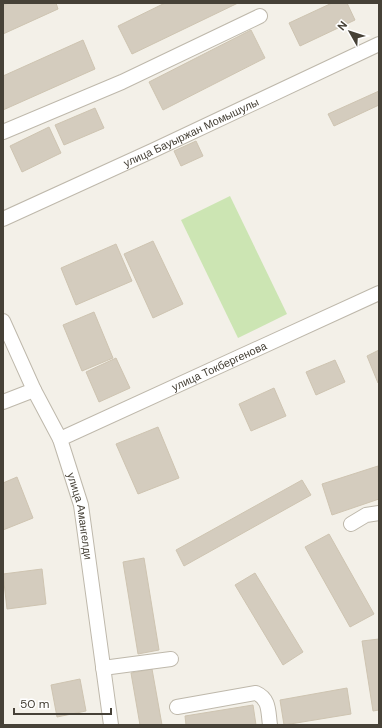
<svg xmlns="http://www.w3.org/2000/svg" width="382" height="728" font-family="'DM Sans',sans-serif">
<rect width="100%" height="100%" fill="#f3f0e8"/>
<path fill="#cce5b3" d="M 230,196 L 287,314 L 238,338 L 181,220 Z"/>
<path fill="#d4ccbe" stroke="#cec4b1" d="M 8,3 L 56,3 L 58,9 L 3,34 L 3,5 Z
M 165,3 L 238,3 L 132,54 L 118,26 Z
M 332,3 L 347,3 L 355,20 L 300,46 L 289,23 Z
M 251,30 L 265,58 L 163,110 L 149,82 Z
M 83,40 L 95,69 L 3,110 L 3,76 Z
M 379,91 L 379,105 L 334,126 L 328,114 Z
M 95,108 L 104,128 L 64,145 L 55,125 Z
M 49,127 L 61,153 L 22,172 L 10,146 Z
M 196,141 L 203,156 L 181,166 L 174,151 Z
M 153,241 L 183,304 L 153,318 L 124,254 Z
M 116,244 L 132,281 L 76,305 L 61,268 Z
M 94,312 L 113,358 L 82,371 L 63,325 Z
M 379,350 L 379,383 L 378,383 L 367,356 Z
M 116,358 L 130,388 L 99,402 L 86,372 Z
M 335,360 L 345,382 L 316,395 L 306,372 Z
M 274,388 L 286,416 L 251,431 L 239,404 Z
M 158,427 L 179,478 L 138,494 L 116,444 Z
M 378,466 L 379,499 L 332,515 L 322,484 Z
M 17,477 L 33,518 L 3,530 L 3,483 Z
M 302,480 L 311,495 L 184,566 L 176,550 Z
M 329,534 L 374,614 L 350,627 L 305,547 Z
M 144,558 L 159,650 L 138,654 L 123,562 Z
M 42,569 L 46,604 L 7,609 L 3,574 Z
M 255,573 L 303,652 L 283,665 L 235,585 Z
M 379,639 L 379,710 L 373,711 L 362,641 Z
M 152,669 L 162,725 L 140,725 L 131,673 Z
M 80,679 L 86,711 L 57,717 L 51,685 Z
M 347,688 L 351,714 L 284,725 L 280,700 Z
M 253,705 L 256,725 L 186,725 L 185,716 Z"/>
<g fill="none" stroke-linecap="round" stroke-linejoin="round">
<g stroke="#beb8ab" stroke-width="16">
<g id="minor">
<path d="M 3,132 L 122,82 L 260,16"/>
<path id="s1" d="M 3,219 L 154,150 L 379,44"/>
<path id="s2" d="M 3,321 L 34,390 L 60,439 L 81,505 L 111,725"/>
<path d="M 3,402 L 34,390"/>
<path id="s3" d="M 60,439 L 379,293"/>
<path d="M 351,524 L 366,515 L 379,513"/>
<path d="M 103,668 L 171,659"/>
<path d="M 177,707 L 256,693 C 270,699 268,712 270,725"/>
</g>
</g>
<use href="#minor" stroke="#fff" stroke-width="14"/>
</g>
<g text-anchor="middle" stroke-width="3" stroke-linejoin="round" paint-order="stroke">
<g font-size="11" fill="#464137" stroke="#fff">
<text dy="4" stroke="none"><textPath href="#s1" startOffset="207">улица Бауыржан Момышулы</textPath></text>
<text dy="4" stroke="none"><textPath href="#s3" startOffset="175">улица Токбергенова</textPath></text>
<text dy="4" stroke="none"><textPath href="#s2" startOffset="211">улица Амангелди</textPath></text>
</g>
</g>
<rect width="382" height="728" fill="none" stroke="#464137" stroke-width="8"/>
<g transform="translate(350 32) rotate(309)" stroke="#ffffff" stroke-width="3" paint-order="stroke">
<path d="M0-3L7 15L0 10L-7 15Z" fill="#464137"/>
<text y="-6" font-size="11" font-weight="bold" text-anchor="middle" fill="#464137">N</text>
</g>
<path d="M14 708v6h97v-6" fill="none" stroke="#464137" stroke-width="2"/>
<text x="20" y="708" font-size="12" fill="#464137" stroke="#ffffff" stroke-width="3" paint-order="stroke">50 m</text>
</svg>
